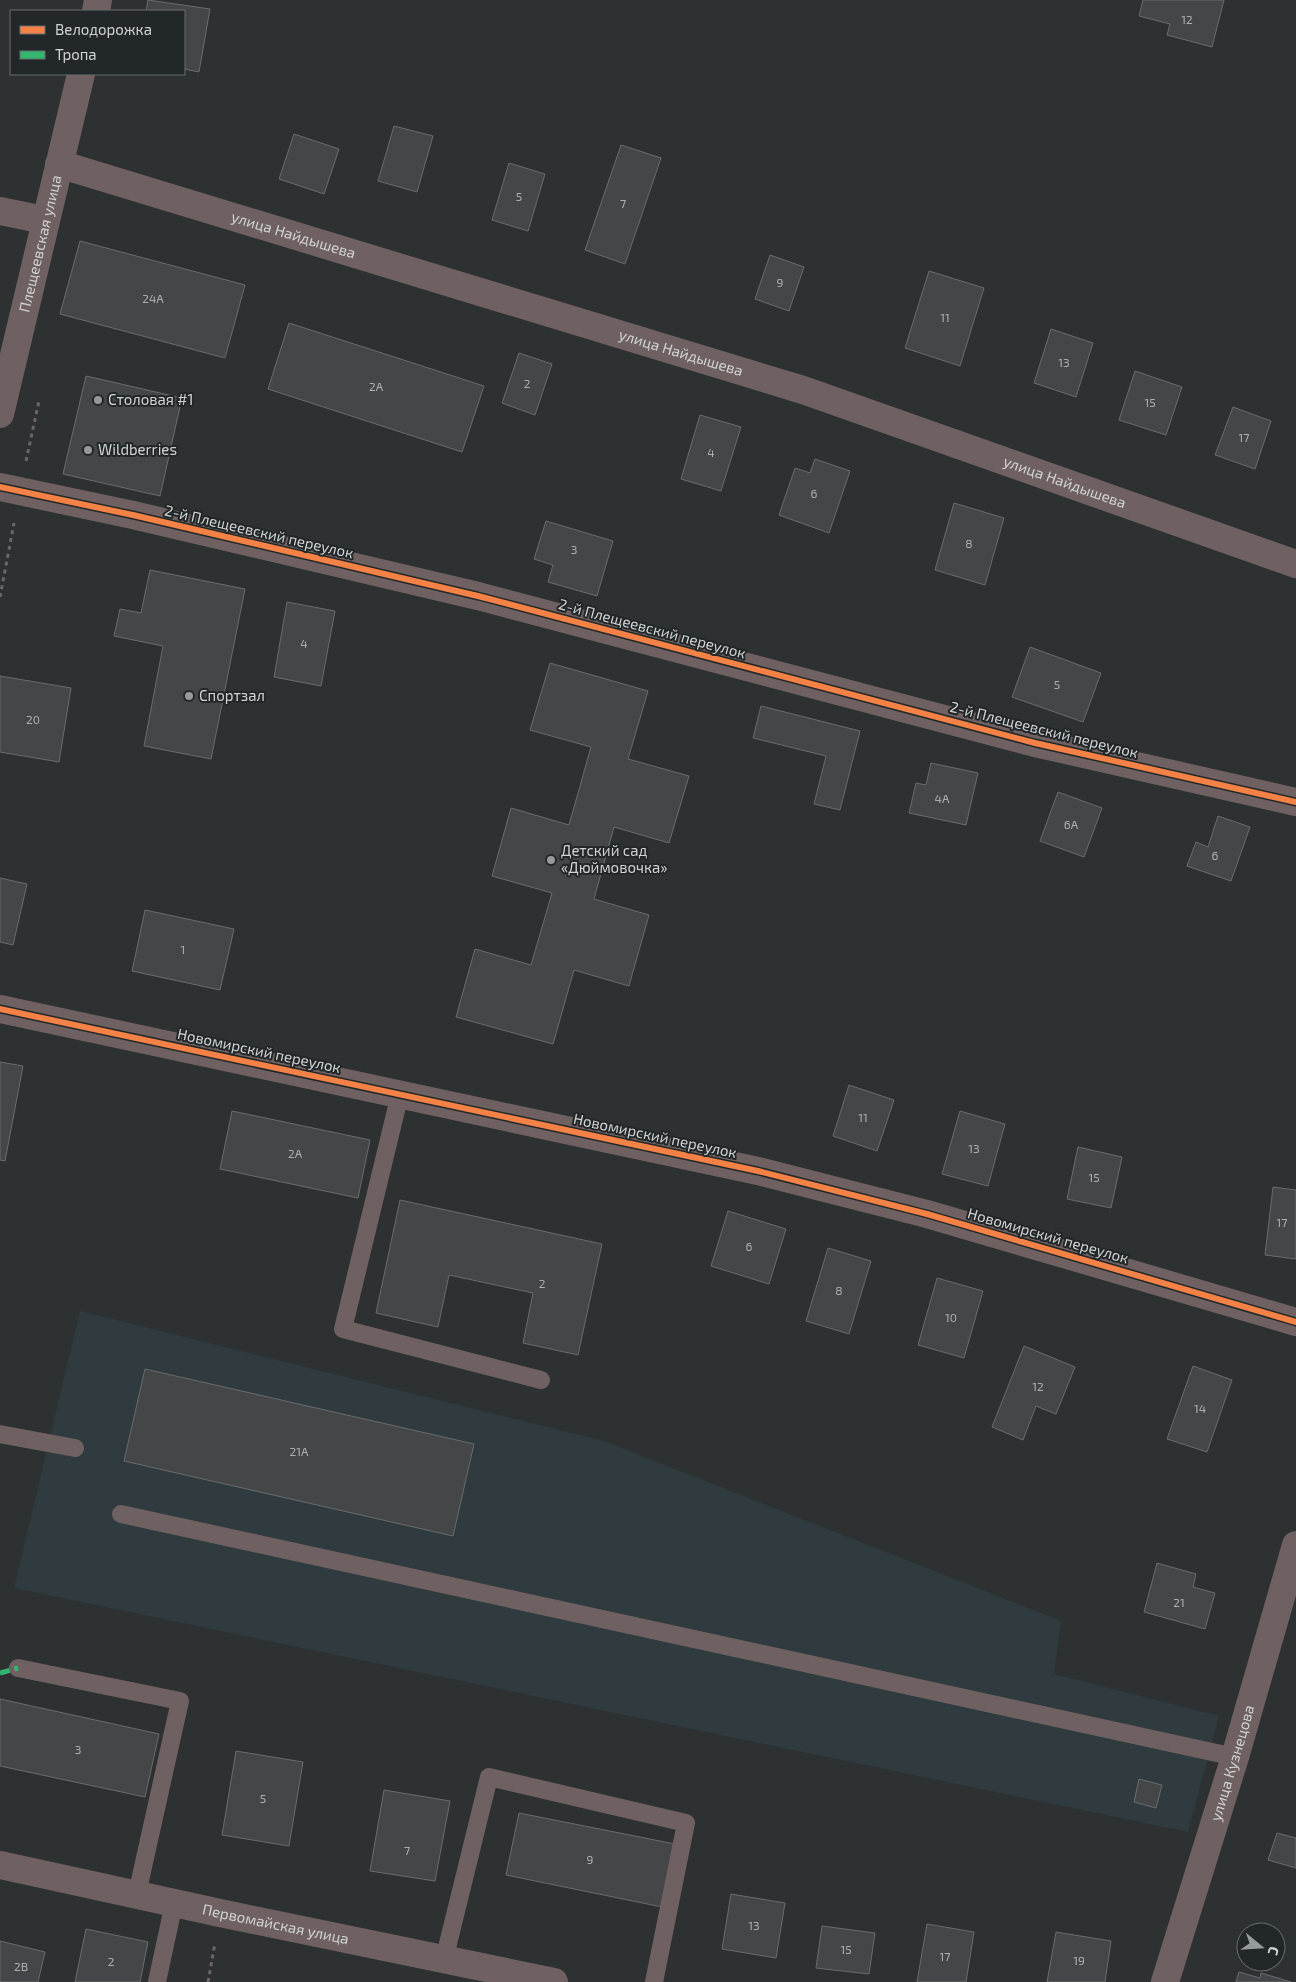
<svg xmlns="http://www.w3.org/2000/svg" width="1296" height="1982" font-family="'Exo 2',sans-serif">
<rect width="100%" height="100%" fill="#2d3132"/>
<path fill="#2f3b3e" d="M 80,1311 L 604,1441 L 1061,1621 L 1054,1674 L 1219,1716 L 1188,1832 L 14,1588 Z"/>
<path fill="#444647" stroke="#6a6c6d" d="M 148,0 L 210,9 L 199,72 L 184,69 L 184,11 L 146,11 Z
M 1143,0 L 1224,0 L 1212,47 L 1167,35 L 1170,24 L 1139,16 Z
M 394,126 L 433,136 L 417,192 L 378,181 Z
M 294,134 L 339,149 L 324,194 L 279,179 Z
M 621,145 L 661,158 L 625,264 L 585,250 Z
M 509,163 L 545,174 L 528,231 L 492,220 Z
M 80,241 L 245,285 L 225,358 L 60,314 Z
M 770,255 L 804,267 L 789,311 L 755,299 Z
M 929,271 L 984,288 L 960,366 L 905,348 Z
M 289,323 L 484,386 L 462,452 L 268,389 Z
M 1051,329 L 1093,343 L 1076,397 L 1034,383 Z
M 519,353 L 552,364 L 535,415 L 502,403 Z
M 1135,371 L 1182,387 L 1166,435 L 1119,420 Z
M 86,376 L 182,398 L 160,496 L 63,474 Z
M 1233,407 L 1271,421 L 1255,469 L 1215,455 Z
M 700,415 L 741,427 L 721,491 L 681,479 Z
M 815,459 L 850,471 L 829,533 L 779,515 L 795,468 L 810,473 Z
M 954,503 L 1004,518 L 985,585 L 935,570 Z
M 546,521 L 613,541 L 597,596 L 548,582 L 553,565 L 534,559 Z
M 150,570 L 245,589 L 211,759 L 144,746 L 163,646 L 114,636 L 120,609 L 141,613 Z
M 287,602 L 335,611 L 321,686 L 274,677 Z
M 1030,647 L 1101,673 L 1083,722 L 1012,697 Z
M 550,663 L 648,691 L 628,759 L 689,776 L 669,843 L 614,827 L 594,899 L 649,915 L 629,986 L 574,970 L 553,1044 L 456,1017 L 475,949 L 531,965 L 552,893 L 492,876 L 511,808 L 569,825 L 591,747 L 530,730 Z
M 0,676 L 71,688 L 59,762 L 0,752 Z
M 761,706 L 860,731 L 840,810 L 814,804 L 826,756 L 753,738 Z
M 931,763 L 978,773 L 966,825 L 909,813 L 916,783 L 926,785 Z
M 1058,792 L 1102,808 L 1084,857 L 1040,841 Z
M 1218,816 L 1250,827 L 1231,881 L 1187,866 L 1196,842 L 1208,847 Z
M 0,878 L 27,884 L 13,945 L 0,942 Z
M 145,910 L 234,929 L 220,990 L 132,971 Z
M 0,1062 L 23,1066 L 5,1161 L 0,1160 Z
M 849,1085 L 894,1100 L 877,1151 L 833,1136 Z
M 232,1111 L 370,1140 L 358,1198 L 220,1169 Z
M 960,1111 L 1005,1124 L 988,1186 L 942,1174 Z
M 1078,1147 L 1122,1157 L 1111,1208 L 1067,1199 Z
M 1273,1187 L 1296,1190 L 1296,1259 L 1265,1255 Z
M 400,1200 L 602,1244 L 578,1355 L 523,1343 L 533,1293 L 449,1275 L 438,1327 L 376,1313 Z
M 728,1211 L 786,1229 L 769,1284 L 711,1266 Z
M 828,1248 L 871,1261 L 849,1334 L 806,1321 Z
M 937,1278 L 983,1291 L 964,1358 L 918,1345 Z
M 1024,1346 L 1075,1367 L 1056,1414 L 1036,1406 L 1023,1440 L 992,1427 Z
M 1193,1366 L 1232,1380 L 1207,1452 L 1167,1439 Z
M 145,1369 L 474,1444 L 453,1536 L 124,1461 Z
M 1157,1563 L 1196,1574 L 1193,1587 L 1215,1593 L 1205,1629 L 1144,1612 Z
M 0,1699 L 159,1734 L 145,1797 L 0,1766 Z
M 236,1751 L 303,1762 L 289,1846 L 222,1835 Z
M 1139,1779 L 1162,1785 L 1156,1808 L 1134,1802 Z
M 384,1790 L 450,1801 L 435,1881 L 370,1871 Z
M 519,1813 L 675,1844 L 662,1907 L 506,1875 Z
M 1277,1833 L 1296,1838 L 1296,1868 L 1268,1860 Z
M 731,1894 L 785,1903 L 776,1958 L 722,1949 Z
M 927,1924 L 974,1932 L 966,1982 L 917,1982 Z
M 822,1926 L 875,1933 L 869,1974 L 816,1968 Z
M 86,1929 L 148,1942 L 140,1982 L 75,1982 Z
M 1056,1932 L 1111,1941 L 1105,1982 L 1047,1982 Z
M 0,1941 L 45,1952 L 38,1982 L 0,1982 Z
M 1239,1972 L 1260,1978 L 1261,1973 L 1291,1982 L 1236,1982 Z"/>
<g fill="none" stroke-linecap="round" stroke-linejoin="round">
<path stroke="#6e6666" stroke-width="3" stroke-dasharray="4 4" stroke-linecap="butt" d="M 26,461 L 39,401
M 0,597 L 14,523
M 208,1982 L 215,1943"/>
<path stroke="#6f6161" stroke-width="18" d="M 400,1094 L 343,1329 L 541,1380
M 0,1434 L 75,1448
M 121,1514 L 1235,1757
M 18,1668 L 180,1701 L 137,1894
M 444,1960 L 489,1777 L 686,1823 L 654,1982
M 157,1982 L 174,1903"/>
<g stroke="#6f6161" stroke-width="28">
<path id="s1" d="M 59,164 L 803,390 L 1296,564"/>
<path d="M 0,211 L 44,220"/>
<path d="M 0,487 L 133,515 L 478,596 L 1035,743 L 1296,802"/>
<path d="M 0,1009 L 758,1171 L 927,1214 L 1296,1322"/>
<path id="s2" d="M 0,1865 L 220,1913 L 554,1982"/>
</g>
<g stroke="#6f6161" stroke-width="28">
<path d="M 96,11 L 98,0"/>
<path id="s3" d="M 0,414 L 81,74"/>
<path id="s4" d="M 1165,1982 L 1235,1757 L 1296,1545"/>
</g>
<path stroke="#33b770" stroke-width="5" stroke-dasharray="10 5" stroke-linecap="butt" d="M 0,1673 L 18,1668"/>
<g stroke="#222829" stroke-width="9">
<path id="cycleway" d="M 0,487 L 133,515 L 478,596 L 1035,743 L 1296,802
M 0,1009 L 758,1171 L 927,1214 L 1296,1322"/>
</g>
<use href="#cycleway" stroke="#f48246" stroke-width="6"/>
</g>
<g fill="#979a9b" stroke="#222829" stroke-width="2">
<circle cx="98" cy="400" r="5"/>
<circle cx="88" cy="450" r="5"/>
<circle cx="189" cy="696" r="5"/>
<circle cx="551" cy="860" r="5"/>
</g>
<g text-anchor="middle" stroke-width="4" stroke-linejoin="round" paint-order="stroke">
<g font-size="12" fill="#adb0b1">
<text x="1187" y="24">12</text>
<text x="519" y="201">5</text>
<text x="623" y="208">7</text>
<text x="780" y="287">9</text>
<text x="153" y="303">24А</text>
<text x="945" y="322">11</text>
<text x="1064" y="367">13</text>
<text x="527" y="388">2</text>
<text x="376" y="391">2А</text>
<text x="1150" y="407">15</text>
<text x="1244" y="442">17</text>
<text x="711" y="457">4</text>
<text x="814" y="498">6</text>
<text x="969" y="548">8</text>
<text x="574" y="554">3</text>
<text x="304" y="648">4</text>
<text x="1057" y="689">5</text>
<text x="33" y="724">20</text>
<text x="942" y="803">4А</text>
<text x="1071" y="829">6А</text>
<text x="1215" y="860">6</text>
<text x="183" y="954">1</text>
<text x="863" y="1122">11</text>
<text x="974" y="1153">13</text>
<text x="295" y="1158">2А</text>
<text x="1094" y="1182">15</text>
<text x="1282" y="1227">17</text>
<text x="749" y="1251">6</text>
<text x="542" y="1288">2</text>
<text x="839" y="1295">8</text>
<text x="951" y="1322">10</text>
<text x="1038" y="1391">12</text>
<text x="1200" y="1413">14</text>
<text x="299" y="1456">21А</text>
<text x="1179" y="1607">21</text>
<text x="78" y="1754">3</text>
<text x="263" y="1803">5</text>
<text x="407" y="1855">7</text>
<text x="590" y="1864">9</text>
<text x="754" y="1930">13</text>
<text x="846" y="1954">15</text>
<text x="945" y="1961">17</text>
<text x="1079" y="1965">19</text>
<text x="111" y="1966">2</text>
<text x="21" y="1971">2В</text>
</g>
<g font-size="15" fill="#d0d3d4" stroke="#222829">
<text dy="5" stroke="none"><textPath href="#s1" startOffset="245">улица Найдышева</textPath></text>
<text dy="5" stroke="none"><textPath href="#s3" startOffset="175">Плещеевская улица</textPath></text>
<text dy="5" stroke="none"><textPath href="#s1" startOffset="650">улица Найдышева</textPath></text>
<text dy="5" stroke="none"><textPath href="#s1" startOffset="1055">улица Найдышева</textPath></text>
<text transform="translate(259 532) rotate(13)" y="5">2-й Плещеевский переулок</text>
<text transform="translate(652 629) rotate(15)" y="5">2-й Плещеевский переулок</text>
<text transform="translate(1044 730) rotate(14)" y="5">2-й Плещеевский переулок</text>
<text transform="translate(259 1051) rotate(12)" y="5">Новомирский переулок</text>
<text transform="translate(655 1136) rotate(12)" y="5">Новомирский переулок</text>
<text transform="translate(1048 1236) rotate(16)" y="5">Новомирский переулок</text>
<text dy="5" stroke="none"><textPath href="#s4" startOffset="229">улица Кузнецова</textPath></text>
<text dy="5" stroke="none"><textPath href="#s2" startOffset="282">Первомайская улица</textPath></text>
</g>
<g font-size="15" fill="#d0d3d4" stroke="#222829" text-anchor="start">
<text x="108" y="405">Столовая #1</text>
<text x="98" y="455">Wildberries</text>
<text x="199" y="701">Спортзал</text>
<text x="561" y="856">Детский сад<tspan x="561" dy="17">«Дюймовочка»</tspan></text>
</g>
</g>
<rect x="10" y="10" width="175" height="65" fill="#222829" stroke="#686c6d"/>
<rect x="20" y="26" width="25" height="8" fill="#f48246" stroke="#686c6d"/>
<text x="55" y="35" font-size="15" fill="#d0d3d4">Велодорожка</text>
<rect x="20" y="51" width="25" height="8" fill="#33b770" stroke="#686c6d"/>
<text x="55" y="60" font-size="15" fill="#d0d3d4">Тропа</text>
<g transform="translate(1261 1947) rotate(108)"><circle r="24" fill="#222829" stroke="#686c6d"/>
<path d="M0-4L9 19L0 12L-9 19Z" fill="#979a9b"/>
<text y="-8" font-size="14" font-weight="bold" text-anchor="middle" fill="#d0d3d4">С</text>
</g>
</svg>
